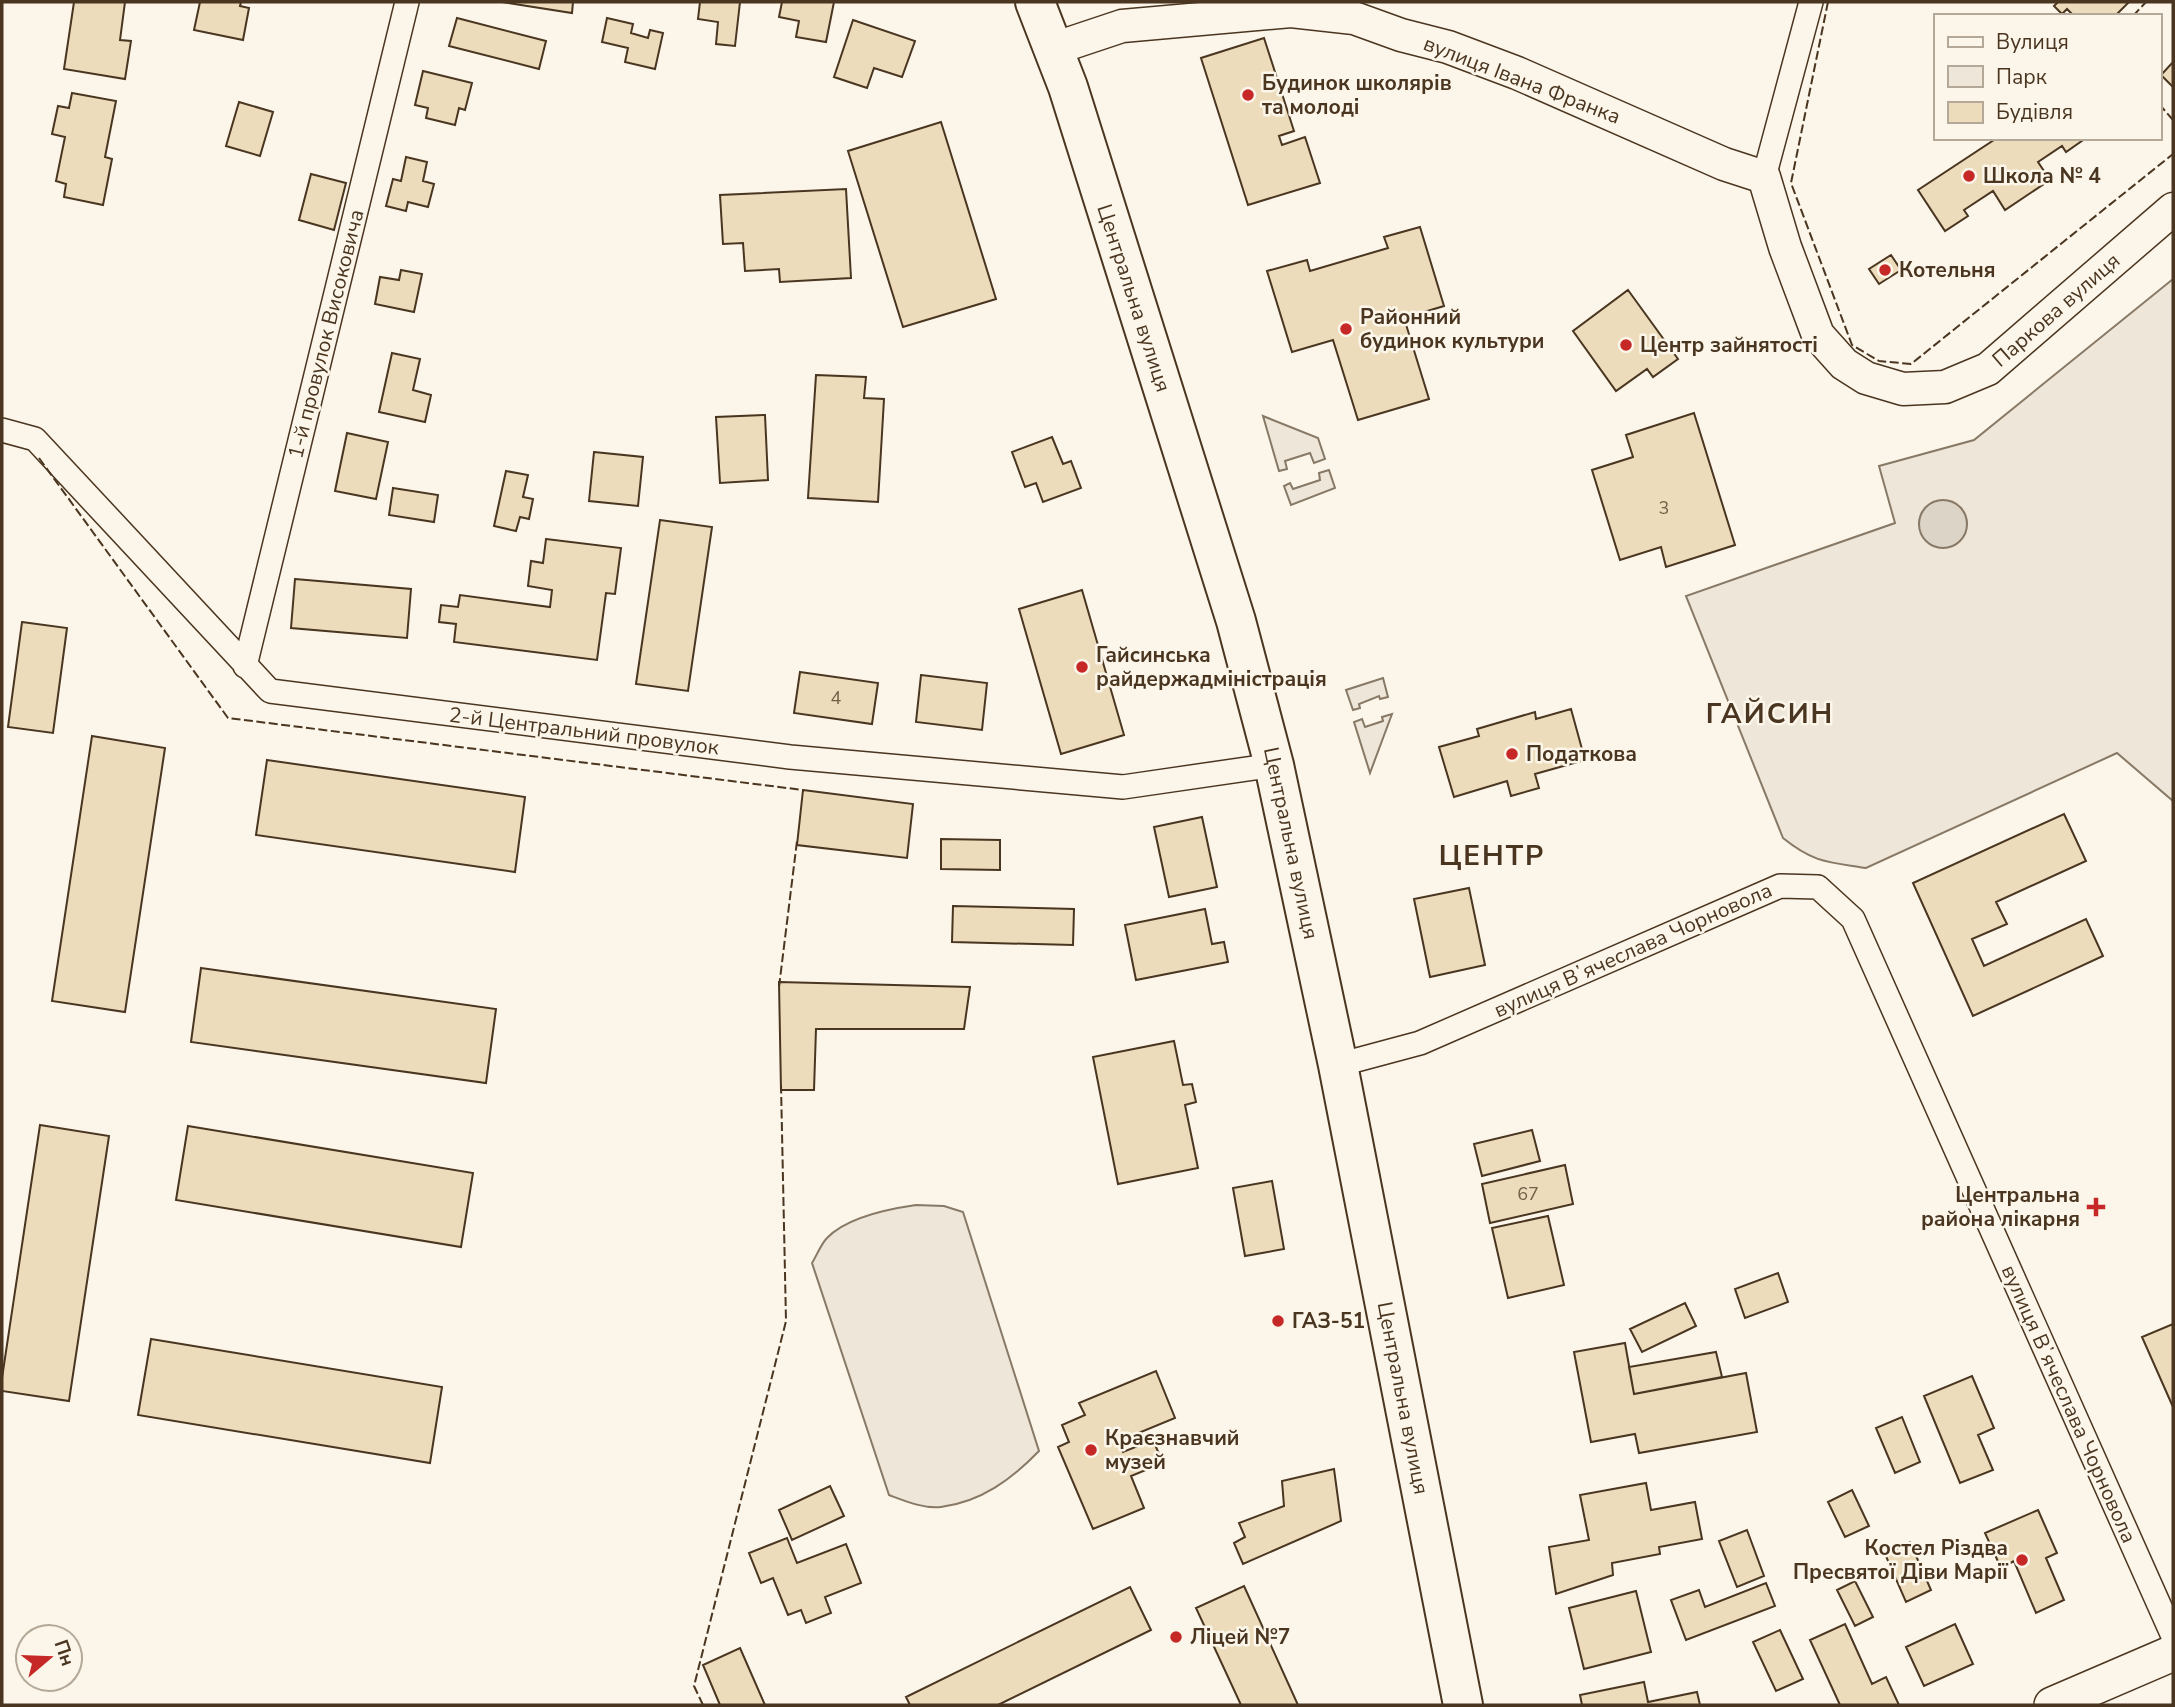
<svg xmlns="http://www.w3.org/2000/svg" width="2175" height="1707" font-family="'Nunito Sans',sans-serif">
<rect width="100%" height="100%" fill="#fbf6e9"/>
<path fill="#ede6d9" stroke="#887966" stroke-width="2" d="M 2173,279 L 2173,801 L 2117,753 L 1866,868 C 1828,862 1814,863 1783,838 L 1686,596 L 1895,523 L 1879,466 L 1974,440 Z
M 1263,416 L 1318,438 L 1325,459 L 1314,463 L 1310,453 L 1285,461 L 1287,469 L 1279,471 Z
M 1329,470 L 1335,488 L 1291,505 L 1284,486 L 1290,483 L 1293,489 L 1320,480 L 1319,473 Z
M 1383,678 L 1388,697 L 1380,699 L 1379,696 L 1359,704 L 1360,708 L 1353,710 L 1346,690 Z
M 1392,714 L 1370,773 L 1354,722 L 1362,719 L 1365,727 L 1383,721 L 1382,717 Z
M 916,1205 L 944,1206 L 963,1212 L 1039,1451 C 1012,1479 981,1502 941,1507 C 924,1509 905,1501 889,1495 L 812,1263 C 817,1255 821,1244 827,1238 C 847,1217 888,1209 916,1205 Z"/>
<path fill="#dcd4c6" stroke="#887966" stroke-width="2" d="M1919 524a24 24 0 1 1 48 0a24 24 0 1 1-48 0Z"/>
<path fill="#ecdcbc" stroke="#4a3520" stroke-width="2" d="M 74,2 L 125,2 L 120,40 L 131,41 L 125,79 L 64,69 Z
M 200,2 L 241,2 L 240,6 L 249,8 L 243,40 L 194,30 Z
M 502,2 L 573,2 L 572,13 Z
M 700,2 L 740,2 L 735,46 L 716,44 L 718,22 L 698,19 Z
M 782,2 L 834,2 L 826,42 L 796,37 L 799,21 L 779,17 Z
M 2058,2 L 2129,2 L 2115,16 L 2074,16 L 2067,9 L 2062,14 L 2054,6 Z
M 457,18 L 546,41 L 539,69 L 449,46 Z
M 607,18 L 633,24 L 631,33 L 648,38 L 650,30 L 663,33 L 655,69 L 625,62 L 628,48 L 602,42 Z
M 853,20 L 915,41 L 902,77 L 874,68 L 867,88 L 834,77 Z
M 1264,38 L 1294,131 L 1279,136 L 1282,145 L 1305,137 L 1320,183 L 1248,205 L 1201,58 Z
M 2173,62 L 2173,87 L 2161,75 Z
M 423,71 L 472,83 L 465,110 L 459,108 L 455,125 L 426,118 L 428,108 L 415,105 Z
M 72,93 L 116,101 L 105,157 L 112,159 L 103,205 L 64,197 L 66,184 L 56,181 L 65,137 L 52,134 L 58,106 L 69,108 Z
M 239,102 L 273,112 L 260,156 L 226,146 Z
M 941,122 L 996,299 L 903,327 L 848,151 Z
M 1997,138 L 2086,138 L 2066,152 L 2062,146 L 2038,162 L 2050,180 L 2005,210 L 1993,191 L 1964,210 L 1968,216 L 1945,231 L 1918,190 Z
M 406,157 L 427,162 L 423,181 L 434,184 L 428,207 L 408,202 L 406,211 L 386,206 L 393,179 L 401,181 Z
M 311,174 L 346,183 L 334,230 L 299,220 Z
M 846,189 L 851,278 L 780,282 L 779,269 L 745,271 L 743,243 L 723,244 L 720,195 Z
M 1420,227 L 1444,306 L 1404,318 L 1429,399 L 1358,420 L 1333,340 L 1292,352 L 1267,271 L 1307,260 L 1310,271 L 1388,248 L 1384,237 Z
M 1891,255 L 1901,270 L 1879,284 L 1869,269 Z
M 401,270 L 422,274 L 414,312 L 375,304 L 380,277 L 399,280 Z
M 1628,290 L 1678,359 L 1653,377 L 1647,369 L 1616,391 L 1573,331 Z
M 392,353 L 420,359 L 413,390 L 431,395 L 425,422 L 379,412 Z
M 816,375 L 866,377 L 864,398 L 884,399 L 878,502 L 808,498 Z
M 1694,413 L 1735,545 L 1666,567 L 1661,547 L 1620,560 L 1592,470 L 1633,457 L 1626,435 Z
M 765,415 L 768,480 L 720,483 L 716,417 Z
M 347,433 L 388,442 L 376,499 L 335,491 Z
M 1052,437 L 1063,464 L 1071,461 L 1081,488 L 1043,502 L 1036,483 L 1025,487 L 1012,452 Z
M 594,452 L 643,457 L 638,506 L 589,501 Z
M 506,471 L 528,475 L 523,497 L 533,499 L 529,519 L 520,517 L 516,531 L 494,526 Z
M 393,488 L 438,495 L 434,522 L 389,515 Z
M 660,520 L 712,527 L 688,691 L 636,684 Z
M 546,539 L 621,548 L 615,594 L 606,593 L 597,660 L 454,642 L 456,624 L 439,622 L 441,605 L 458,607 L 460,595 L 550,607 L 552,590 L 528,586 L 531,561 L 543,563 Z
M 295,579 L 411,589 L 407,638 L 291,628 Z
M 1082,590 L 1124,735 L 1061,754 L 1019,609 Z
M 22,622 L 67,628 L 53,733 L 8,727 Z
M 800,672 L 878,683 L 872,724 L 794,713 Z
M 921,675 L 987,683 L 982,730 L 916,722 Z
M 1571,709 L 1585,760 L 1535,774 L 1539,788 L 1511,796 L 1507,781 L 1454,797 L 1439,747 L 1479,736 L 1477,729 L 1535,712 L 1536,719 Z
M 92,736 L 165,748 L 125,1012 L 52,1001 Z
M 267,760 L 525,797 L 515,872 L 256,835 Z
M 803,790 L 913,804 L 907,858 L 797,845 Z
M 2064,814 L 2086,861 L 1996,902 L 2007,924 L 1972,939 L 1984,966 L 2086,919 L 2103,956 L 1973,1016 L 1913,883 Z
M 1202,817 L 1217,887 L 1169,897 L 1154,827 Z
M 941,839 L 1000,840 L 1000,870 L 941,869 Z
M 1469,888 L 1485,965 L 1430,977 L 1414,899 Z
M 953,906 L 1074,909 L 1073,945 L 952,942 Z
M 1205,909 L 1212,944 L 1224,942 L 1228,962 L 1136,980 L 1125,925 Z
M 201,968 L 496,1009 L 486,1083 L 191,1042 Z
M 779,982 L 970,987 L 964,1029 L 816,1029 L 814,1090 L 781,1090 Z
M 1174,1041 L 1183,1085 L 1192,1084 L 1196,1102 L 1185,1105 L 1198,1168 L 1118,1184 L 1093,1057 Z
M 40,1125 L 109,1136 L 69,1401 L 2,1391 L 2,1378 Z
M 188,1126 L 473,1173 L 461,1247 L 176,1200 Z
M 1532,1130 L 1540,1161 L 1482,1176 L 1474,1144 Z
M 1565,1165 L 1573,1204 L 1490,1223 L 1482,1184 Z
M 1272,1181 L 1284,1249 L 1245,1256 L 1233,1188 Z
M 1548,1216 L 1564,1285 L 1508,1298 L 1492,1228 Z
M 1778,1273 L 1788,1302 L 1745,1318 L 1735,1289 Z
M 1685,1303 L 1696,1326 L 1642,1352 L 1630,1329 Z
M 2173,1324 L 2173,1407 L 2142,1337 Z
M 151,1339 L 442,1387 L 430,1463 L 138,1415 Z
M 1625,1343 L 1634,1394 L 1746,1373 L 1757,1432 L 1639,1453 L 1635,1434 L 1591,1442 L 1574,1352 Z
M 1716,1352 L 1722,1377 L 1634,1394 L 1629,1367 Z
M 1156,1371 L 1175,1418 L 1119,1441 L 1123,1452 L 1153,1440 L 1163,1463 L 1131,1476 L 1144,1508 L 1093,1529 L 1058,1447 L 1069,1442 L 1062,1425 L 1085,1415 L 1079,1403 Z
M 1972,1376 L 1994,1428 L 1978,1435 L 1993,1470 L 1960,1483 L 1924,1396 Z
M 1902,1417 L 1920,1462 L 1895,1473 L 1876,1428 Z
M 1334,1469 L 1341,1521 L 1243,1564 L 1234,1543 L 1245,1537 L 1239,1523 L 1284,1506 L 1282,1481 Z
M 1646,1483 L 1651,1510 L 1695,1502 L 1702,1539 L 1659,1547 L 1660,1554 L 1612,1563 L 1613,1575 L 1556,1594 L 1549,1547 L 1589,1540 L 1580,1495 Z
M 830,1486 L 844,1516 L 792,1540 L 779,1510 Z
M 1852,1490 L 1869,1526 L 1845,1537 L 1828,1502 Z
M 2038,1510 L 2057,1553 L 2046,1558 L 2064,1600 L 2036,1613 L 2014,1561 L 2001,1568 L 1985,1533 Z
M 1747,1530 L 1764,1576 L 1737,1587 L 1719,1541 Z
M 787,1538 L 797,1563 L 846,1544 L 861,1583 L 825,1597 L 831,1613 L 806,1623 L 801,1610 L 788,1615 L 773,1578 L 761,1583 L 749,1553 Z
M 1910,1542 L 1931,1590 L 1906,1602 L 1885,1554 Z
M 1855,1581 L 1873,1617 L 1855,1626 L 1837,1590 Z
M 1766,1583 L 1775,1606 L 1686,1640 L 1671,1600 L 1699,1590 L 1705,1607 Z
M 1244,1586 L 1298,1705 L 1241,1705 L 1196,1608 Z
M 1130,1587 L 1151,1630 L 998,1705 L 910,1705 L 906,1697 Z
M 1636,1591 L 1651,1652 L 1584,1669 L 1569,1608 Z
M 1845,1624 L 1872,1684 L 1886,1677 L 1899,1705 L 1840,1705 L 1810,1640 Z
M 1955,1624 L 1973,1664 L 1924,1686 L 1906,1647 Z
M 1780,1630 L 1803,1679 L 1776,1691 L 1753,1642 Z
M 740,1648 L 765,1705 L 720,1705 L 703,1665 Z
M 1644,1682 L 1648,1702 L 1697,1692 L 1700,1705 L 1582,1705 L 1580,1695 Z"/>
<g fill="none" stroke-linecap="round" stroke-linejoin="round">
<g stroke="#4a3520" stroke-width="26">
<path id="street" d="M 1764,177 L 1811,2
M 2,430 L 35,439 L 270,691 L 790,757 L 1123,787 L 1274,765
M 245,666 L 407,2
M 1338,1065 L 1420,1043 L 1780,886 L 1818,887 L 1853,919 L 2173,1636"/>
</g>
<g stroke="#4a3520" stroke-width="35">
<path id="secondary" d="M 1053,49 L 1122,26 L 1291,11 L 1354,18 L 1401,35 L 1448,47 L 1517,73 L 1724,164 L 1764,177 L 1785,247 L 1818,335 L 1844,364 L 1866,378 L 1903,389 L 1945,387 L 1988,369 L 2173,209"/>
</g>
<g stroke="#4a3520" stroke-width="38">
<path id="primary" d="M 2052,1705 L 2173,1653"/>
</g>
<g stroke="#4a3520" stroke-width="42">
<path id="highway" d="M 1035,2 L 1068,87 L 1236,621 L 1274,765 L 1338,1065 L 1463,1705"/>
</g>
<use href="#street" stroke="#fbf6e9" stroke-width="23"/>
<use href="#secondary" stroke="#fbf6e9" stroke-width="32"/>
<use href="#primary" stroke="#fbf6e9" stroke-width="35"/>
<use href="#highway" stroke="#fbf6e9" stroke-width="38"/>
<path stroke="#4a3520" stroke-width="2" stroke-dasharray="9 3.5" stroke-linecap="butt" d="M 1828,2 L 1791,183 L 1852,345 L 1879,361 L 1911,364 L 2173,154
M 2133,16 L 2146,2
M 2159,104 L 2173,120
M 39,458 L 228,718 L 803,790 L 803,792
M 779,987 L 797,841
M 703,1705 L 694,1686 L 786,1321 L 781,1085"/>
</g>
<g fill="#c62828" stroke="#fbf6e9" stroke-width="2.5">
<circle cx="1248" cy="95" r="7"/>
<circle cx="1969" cy="176" r="7"/>
<circle cx="1885" cy="270" r="7"/>
<circle cx="1346" cy="329" r="7"/>
<circle cx="1626" cy="345" r="7"/>
<circle cx="1082" cy="667" r="7"/>
<circle cx="1512" cy="754" r="7"/>
<path d="M2092.5 1196.5h7v7h7v7h-7v7h-7v-7h-7v-7h7z"/>
<circle cx="1278" cy="1321" r="7"/>
<circle cx="1091" cy="1450" r="7"/>
<circle cx="2022" cy="1560" r="7"/>
<circle cx="1176" cy="1637" r="7"/>
</g>
<g text-anchor="middle" stroke-width="5" stroke-linejoin="round" paint-order="stroke">
<g font-size="18" fill="#725f47">
<text x="1664" y="514">3</text>
<text x="836" y="704">4</text>
<text x="1528" y="1200">67</text>
</g>
<g font-size="21" fill="#4a3520" stroke="#fbf6e9">
<text transform="translate(1522 80) rotate(21)" y="7">вулиця Івана Франка</text>
<text transform="translate(1134 298) rotate(72)" y="7">Центральна вулиця</text>
<text transform="translate(2056 310) rotate(-41)" y="7">Паркова вулиця</text>
<text transform="translate(326 334) rotate(-76)" y="7">1-й провулок Високовича</text>
<text transform="translate(584 731) rotate(7)" y="7">2-й Центральний провулок</text>
<text transform="translate(1291 843) rotate(78)" y="7">Центральна вулиця</text>
<text transform="translate(1633 950) rotate(-24)" y="7">вулиця Вʼячеслава Чорновола</text>
<text transform="translate(1403 1398) rotate(79)" y="7">Центральна вулиця</text>
<text transform="translate(2069 1404) rotate(66)" y="7">вулиця Вʼячеслава Чорновола</text>
</g>
<g font-size="21" font-weight="bold" fill="#4a3520" stroke="#fbf6e9" text-anchor="start">
<text x="1262" y="90">Будинок школярів<tspan x="1262" dy="24">та молоді</tspan></text>
<text x="1983" y="183">Школа № 4</text>
<text x="1899" y="277">Котельня</text>
<text x="1360" y="324">Районний<tspan x="1360" dy="24">будинок культури</tspan></text>
<text x="1640" y="352">Центр зайнятості</text>
<text x="1096" y="662">Гайсинська<tspan x="1096" dy="24">райдержадміністрація</tspan></text>
<text x="1526" y="761">Податкова</text>
<text x="2080" y="1202" text-anchor="end">Центральна<tspan x="2080" dy="24">района лікарня</tspan></text>
<text x="1292" y="1328">ГАЗ-51</text>
<text x="1105" y="1445">Краєзнавчий<tspan x="1105" dy="24">музей</tspan></text>
<text x="2008" y="1555" text-anchor="end">Костел Різдва<tspan x="2008" dy="24">Пресвятої Діви Марії</tspan></text>
<text x="1190" y="1644">Ліцей №7</text>
</g>
<g font-size="28" font-weight="bold" letter-spacing="2" fill="#4a3520" stroke="#fbf6e9">
<text x="1770" y="723">ГАЙСИН</text>
<text x="1492" y="865">ЦЕНТР</text>
</g>
</g>
<rect width="2175" height="1707" fill="none" stroke="#4a3520" stroke-width="7"/>
<rect x="1934" y="14" width="228" height="126" fill="#fbf6e9" stroke="#b4a999" stroke-width="2"/>
<rect x="1948" y="37" width="35" height="10" fill="#fbf6e9" stroke="#b4a999" stroke-width="2"/>
<text x="1996" y="49" font-size="21" fill="#4a3520">Вулиця</text>
<rect x="1948" y="66" width="35" height="21" fill="#ede6d9" stroke="#b4a999" stroke-width="2"/>
<text x="1996" y="84" font-size="21" fill="#4a3520">Парк</text>
<rect x="1948" y="102" width="35" height="21" fill="#ecdcbc" stroke="#b4a999" stroke-width="2"/>
<text x="1996" y="119" font-size="21" fill="#4a3520">Будівля</text>
<g transform="translate(49 1658) rotate(71)"><circle r="33" fill="#fbf6e9" stroke="#b4a999" stroke-width="2"/>
<path d="M0-5L12 26L0 18L-12 26Z" fill="#c62828"/>
<text y="-10" font-size="19" font-weight="bold" text-anchor="middle" fill="#4a3520">Пн</text>
</g>
</svg>
